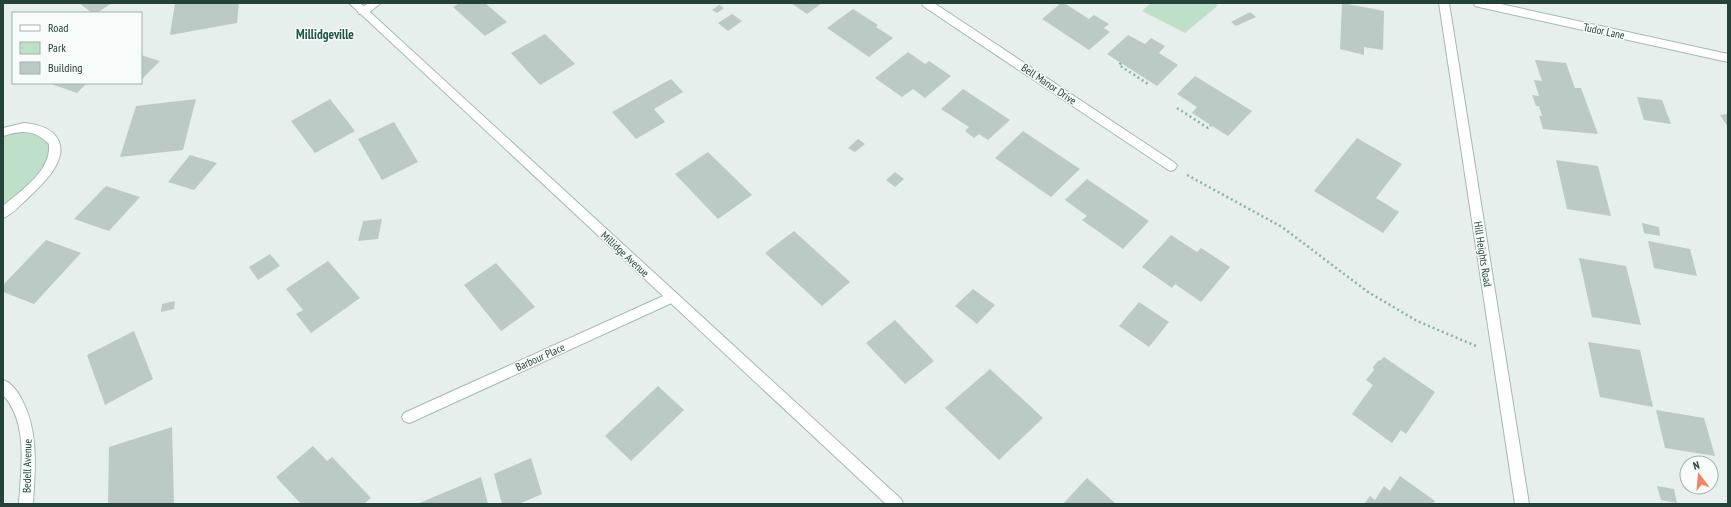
<svg xmlns="http://www.w3.org/2000/svg" width="1731" height="507" font-family="'PT Sans Narrow',sans-serif">
<rect width="100%" height="100%" fill="#e6efeb"/>
<path fill="#bfe0c8" d="M 1151,3 L 1218,3 L 1216,7 L 1185,33 L 1142,11 Z
M 27,127 L 51,137 L 55,158 L 3,213 L 3,132 Z"/>
<path fill="#bbcac4" d="M 79,3 L 112,3 L 97,13 L 92,13 Z
M 175,3 L 239,3 L 237,23 L 170,35 Z
M 460,3 L 485,3 L 507,22 L 485,36 L 453,7 Z
M 791,3 L 822,3 L 807,14 Z
M 1061,3 L 1064,3 L 1089,19 L 1094,15 L 1109,24 L 1104,28 L 1110,32 L 1089,50 L 1042,19 Z
M 1342,3 L 1384,11 L 1383,50 L 1364,47 L 1364,55 L 1340,49 Z
M 719,5 L 724,8 L 717,13 L 712,10 Z
M 853,9 L 878,25 L 876,27 L 893,38 L 869,57 L 827,28 Z
M 1250,12 L 1256,17 L 1236,26 L 1231,22 Z
M 732,14 L 742,21 L 728,31 L 718,23 Z
M 545,34 L 575,64 L 540,85 L 511,53 Z
M 1128,35 L 1145,44 L 1151,38 L 1165,46 L 1159,53 L 1178,65 L 1157,86 L 1107,54 Z
M 908,52 L 925,64 L 929,61 L 951,76 L 925,98 L 913,89 L 902,97 L 875,78 Z
M 141,55 L 160,61 L 141,80 Z
M 1535,60 L 1566,63 L 1575,88 L 1581,88 L 1598,134 L 1543,129 L 1539,116 L 1542,116 L 1539,106 L 1536,106 L 1532,95 L 1539,96 L 1534,80 L 1542,81 Z
M 1195,76 L 1252,111 L 1228,136 L 1192,113 L 1197,107 L 1177,94 Z
M 671,79 L 683,92 L 654,109 L 665,122 L 636,139 L 612,112 Z
M 52,83 L 87,83 L 77,93 L 51,84 Z
M 963,89 L 1010,120 L 988,140 L 979,134 L 974,138 L 965,131 L 969,127 L 941,109 Z
M 1637,97 L 1662,100 L 1671,124 L 1644,120 Z
M 196,99 L 183,150 L 120,157 L 136,106 Z
M 330,99 L 355,131 L 315,153 L 291,121 Z
M 1728,114 L 1728,127 L 1720,115 Z
M 394,122 L 418,162 L 382,180 L 358,139 Z
M 1023,131 L 1080,169 L 1051,197 L 995,158 Z
M 1357,138 L 1402,164 L 1376,198 L 1399,212 L 1383,233 L 1314,191 Z
M 858,139 L 865,144 L 855,152 L 848,148 Z
M 708,152 L 752,195 L 718,219 L 675,174 Z
M 190,155 L 217,163 L 194,190 L 168,182 Z
M 1556,160 L 1598,166 L 1611,216 L 1567,209 Z
M 895,172 L 904,179 L 895,187 L 886,180 Z
M 1087,179 L 1149,221 L 1123,249 L 1082,220 L 1087,216 L 1065,200 Z
M 106,186 L 140,197 L 109,231 L 74,219 Z
M 382,219 L 378,239 L 358,241 L 363,221 Z
M 1642,223 L 1659,227 L 1660,236 L 1644,233 Z
M 794,231 L 850,282 L 822,306 L 765,253 Z
M 1171,235 L 1197,252 L 1201,248 L 1230,267 L 1201,302 L 1175,284 L 1172,288 L 1142,267 Z
M 46,240 L 81,253 L 34,304 L 3,292 L 3,285 Z
M 1648,241 L 1690,249 L 1697,276 L 1654,268 Z
M 270,254 L 280,266 L 258,280 L 249,267 Z
M 1579,258 L 1626,266 L 1641,325 L 1592,317 Z
M 328,261 L 360,298 L 311,333 L 296,314 L 303,310 L 286,289 Z
M 496,263 L 535,307 L 501,331 L 464,285 Z
M 973,289 L 995,305 L 977,324 L 955,306 Z
M 175,301 L 174,309 L 161,312 L 162,304 Z
M 1139,302 L 1169,322 L 1149,347 L 1119,326 Z
M 895,320 L 934,361 L 905,384 L 866,343 Z
M 134,331 L 153,379 L 105,405 L 87,355 Z
M 1588,342 L 1640,350 L 1653,407 L 1600,397 Z
M 1384,357 L 1435,392 L 1406,434 L 1401,430 L 1392,443 L 1352,414 L 1373,385 L 1366,380 L 1374,370 L 1373,367 L 1378,361 L 1381,360 Z
M 990,369 L 1043,418 L 999,460 L 945,408 Z
M 658,386 L 684,410 L 631,461 L 605,436 Z
M 1656,410 L 1704,418 L 1715,456 L 1665,448 Z
M 172,427 L 174,504 L 108,504 L 109,447 Z
M 313,446 L 327,461 L 332,457 L 371,498 L 364,504 L 301,504 L 276,477 Z
M 531,458 L 542,494 L 519,504 L 502,504 L 494,474 Z
M 1400,476 L 1435,501 L 1433,504 L 1364,504 L 1370,496 L 1375,500 L 1384,486 L 1390,491 Z
M 481,477 L 488,504 L 417,504 Z
M 1087,478 L 1116,504 L 1063,504 Z
M 1657,486 L 1674,489 L 1677,503 L 1661,500 Z"/>
<g fill="none" stroke-linecap="round" stroke-linejoin="round">
<g stroke="#a8b8b2" stroke-width="2">
<path id="minor" d="M 368,3 L 381,3 L 367,14 L 359,14 L 358,11 Z
M 922,3 L 934,3 L 1175,163 L 1177,166 L 1175,169 L 1171,171 L 1167,169 L 923,6 Z
M 1439,3 L 1449,3 L 1529,504 L 1515,504 Z
M 1474,3 L 1496,3 L 1728,54 L 1728,62 L 1479,7 L 1475,6 Z
M 24,123 C 35,124 45,126 53,133 C 75,155 43,184 27,199 C 20,205 12,215 3,218 L 3,206 C 21,191 52,170 49,144 C 34,129 22,130 3,136 L 3,128 Z
M 672,292 L 676,293 L 678,297 L 676,301 L 414,421 L 409,423 L 404,421 L 402,417 L 404,413 Z
M 3,380 C 12,383 18,392 22,400 C 39,432 35,469 33,504 L 19,504 C 21,469 29,423 3,395 Z"/>
</g>
<g stroke="#a8b8b2" stroke-width="2">
<path id="tertiary" d="M 349,3 L 360,3 L 901,499 L 903,504 L 886,504 Z"/>
</g>
<path stroke="#86b3a5" stroke-width="2.5" stroke-dasharray="2 3" stroke-linecap="butt" d="M 1121,63 L 1119,65 L 1148,84
M 1177,108 L 1208,128 L 1211,125
M 1187,175 L 1282,227 L 1368,292 L 1417,321 L 1476,346"/>
<use href="#minor" fill="#fff" fill-rule="evenodd"/>
<use href="#tertiary" fill="#fff" fill-rule="evenodd"/>
</g>
<g text-anchor="middle" stroke-width="3" stroke-linejoin="round" paint-order="stroke">
<g font-size="11" fill="#24423a" stroke="#f7fbf9">
<text transform="translate(1604 31) rotate(12)" y="4">Tudor Lane</text>
<text transform="translate(1049 84) rotate(34)" y="4">Bell Manor Drive</text>
<text transform="translate(625 254) rotate(43)" y="4">Millidge Avenue</text>
<text transform="translate(1483 254) rotate(81)" y="4">Hill Heights Road</text>
<text transform="translate(540 357) rotate(-24)" y="4">Barbour Place</text>
<text transform="translate(27 466) rotate(-89)" y="4">Bedell Avenue</text>
</g>
<g font-size="13" font-weight="bold" fill="#1f5548" stroke="#f7fbf9">
<text x="325" y="39">Millidgeville</text>
</g>
</g>
<rect width="1731" height="507" fill="none" stroke="#24423a" stroke-width="8"/>
<rect x="12" y="12" width="130" height="72" fill="#f7fbf9" stroke="#a3b1ad"/>
<rect x="20" y="25" width="20" height="6" fill="#ffffff" stroke="#a3b1ad"/>
<text x="48" y="32" font-size="12" fill="#24423a">Road</text>
<rect x="20" y="42" width="20" height="12" fill="#bfe0c8" stroke="#a3b1ad"/>
<text x="48" y="52" font-size="12" fill="#24423a">Park</text>
<rect x="20" y="62" width="20" height="12" fill="#bbcac4" stroke="#a3b1ad"/>
<text x="48" y="72" font-size="12" fill="#24423a">Building</text>
<g transform="translate(1699 475) rotate(344)"><circle r="19" fill="#f7fbf9" stroke="#a3b1ad"/>
<path d="M0-3L7 15L0 10L-7 15Z" fill="#f4845f"/>
<text y="-6" font-size="11" font-weight="bold" text-anchor="middle" fill="#24423a">N</text>
</g>
</svg>
